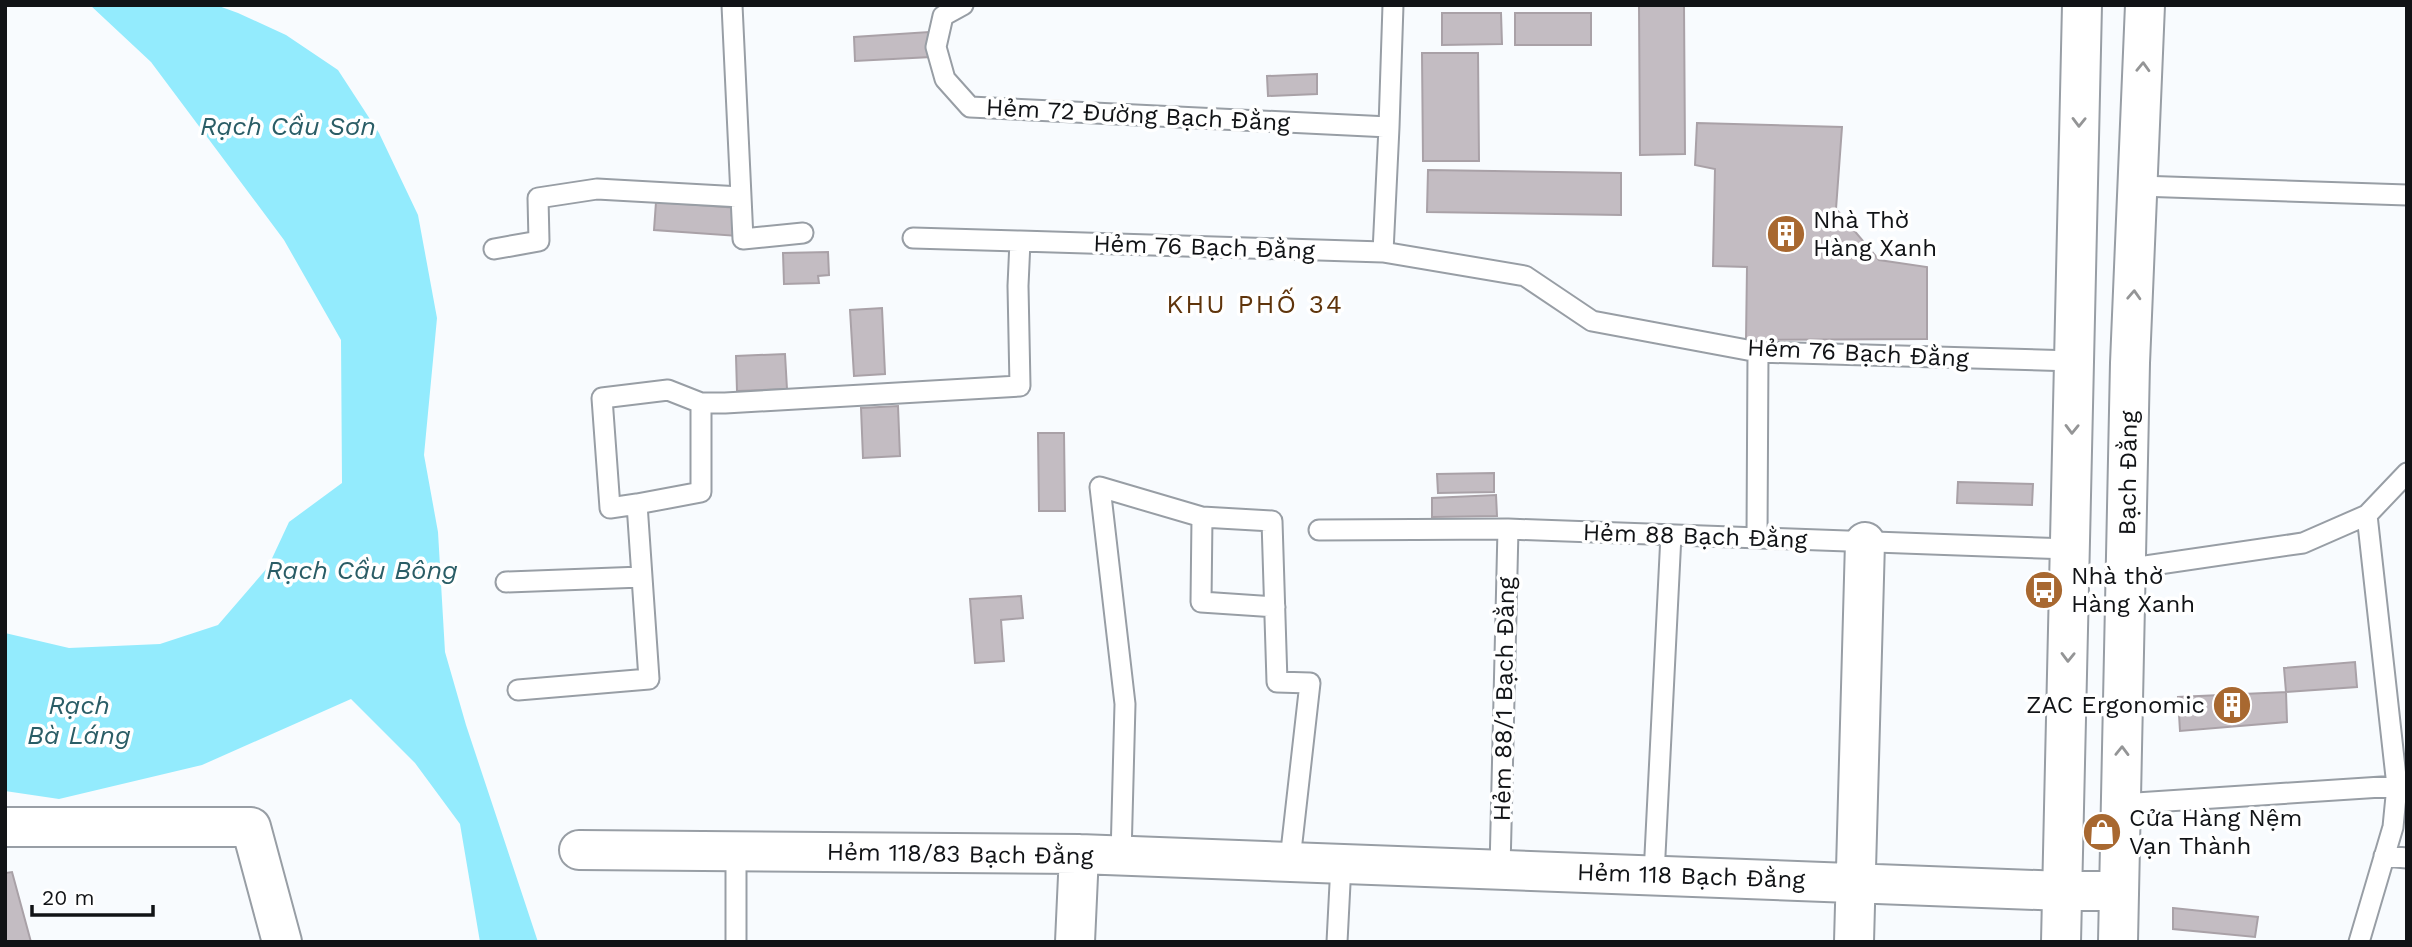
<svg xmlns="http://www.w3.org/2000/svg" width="2412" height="947" font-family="'Work Sans',sans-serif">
<rect width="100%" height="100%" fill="#f8fbfe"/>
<path fill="#93ebfd" d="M 90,5 L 216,5 L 238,13 L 286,35 L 338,70 L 379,133 L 418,215 L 437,318 L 424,455 L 438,532 L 445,652 L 466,725 L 538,942 L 480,942 L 460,824 L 415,763 L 351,699 L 202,765 L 59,799 L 5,791 L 5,633 L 69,648 L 160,644 L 218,625 L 268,567 L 289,522 L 342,483 L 341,340 L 284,240 L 151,62 Z"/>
<path fill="#c3bcc2" stroke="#a9a1a7" stroke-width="2" d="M 1639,5 L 1684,5 L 1685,154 L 1640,155 Z
M 1442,13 L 1501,13 L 1502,44 L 1442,45 Z
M 1515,13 L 1591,13 L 1591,45 L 1515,45 Z
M 929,32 L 931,57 L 855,61 L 854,37 Z
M 1422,53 L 1478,53 L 1479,161 L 1423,161 Z
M 1317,74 L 1317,94 L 1268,96 L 1267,76 Z
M 1697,123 L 1842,127 L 1836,209 L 1879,260 L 1927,267 L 1927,339 L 1746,340 L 1747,267 L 1713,266 L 1715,169 L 1695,165 Z
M 1428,170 L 1621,173 L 1621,215 L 1427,212 Z
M 656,202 L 739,208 L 738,236 L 654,230 Z
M 828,252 L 829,275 L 818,276 L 819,283 L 784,284 L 783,253 Z
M 882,308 L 885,374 L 854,376 L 850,310 Z
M 785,354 L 787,389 L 737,391 L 736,356 Z
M 898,406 L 900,456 L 863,458 L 861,408 Z
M 1038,433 L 1064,433 L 1065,511 L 1039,511 Z
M 1494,473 L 1494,492 L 1438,493 L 1437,474 Z
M 1958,482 L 2033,484 L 2032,505 L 1957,503 Z
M 1496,495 L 1497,516 L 1432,517 L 1432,498 Z
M 1021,596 L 1023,618 L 1001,620 L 1004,661 L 975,663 L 970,599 Z
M 2355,662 L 2357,687 L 2286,692 L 2284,668 Z
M 2286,692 L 2287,722 L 2180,731 L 2178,697 Z
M 12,872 L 31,942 L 5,942 L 5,873 Z
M 2173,908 L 2258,917 L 2255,937 L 2173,929 Z"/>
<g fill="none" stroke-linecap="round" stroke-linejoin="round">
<g stroke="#989ea5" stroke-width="23">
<path id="service" d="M 732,5 L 743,239 L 803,233
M 963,5 L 943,16 L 936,47 L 945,79 L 970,107 L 1389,127 L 1393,5
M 2139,186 L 2407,195
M 913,238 L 1020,241
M 494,249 L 539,241 L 538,198 L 597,189 L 741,197
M 1383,252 L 1389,127
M 637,504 L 610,508 L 602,398 L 668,390 L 701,403 L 725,403 L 1020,386 L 1018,286 L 1020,241 L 1383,252 L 1525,276 L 1592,321 L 1758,352 L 2074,361
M 2367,515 L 2397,786
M 1202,517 L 1201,602 L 1275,607
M 1319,530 L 1508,529 L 2070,549
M 1757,538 L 1758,352
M 2125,569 L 2303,543 L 2367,515 L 2407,473
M 506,582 L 642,577
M 518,690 L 649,679 L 637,504 L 701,492 L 701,403
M 2121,804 L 2397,786 L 2393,827 L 2359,942
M 1121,856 L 1125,704 L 1100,487 L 1202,517 L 1272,521 L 1277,682 L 1310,683 L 1290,860
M 2384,856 L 2407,858
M 1500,869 L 1508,529
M 1654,875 L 1671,535
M 736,942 L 736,852
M 1337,942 L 1341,864"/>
</g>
<g stroke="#989ea5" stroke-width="42">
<path id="minor" d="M 5,827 L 251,827 L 282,942
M 579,850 L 1079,854 L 2063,891 L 2119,891
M 1075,942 L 1079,854
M 1854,942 L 1865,542"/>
</g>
<g stroke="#989ea5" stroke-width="42">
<path id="primary" d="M 2061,942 L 2082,5
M 2118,942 L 2130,363 L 2145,5"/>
</g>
<use href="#service" stroke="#fff" stroke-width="19"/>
<use href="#minor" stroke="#fff" stroke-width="38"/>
<use href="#primary" stroke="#fff" stroke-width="38"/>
</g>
<defs><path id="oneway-chevron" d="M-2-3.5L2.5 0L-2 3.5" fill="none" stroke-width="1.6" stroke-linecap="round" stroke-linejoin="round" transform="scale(1.75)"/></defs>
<g stroke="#949596">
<use href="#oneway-chevron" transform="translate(2143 67) rotate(-88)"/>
<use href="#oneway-chevron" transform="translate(2079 122) rotate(91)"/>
<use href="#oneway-chevron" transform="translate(2134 295) rotate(-87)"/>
<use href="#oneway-chevron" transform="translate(2072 429) rotate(91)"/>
<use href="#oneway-chevron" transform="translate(2068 657) rotate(91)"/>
<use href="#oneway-chevron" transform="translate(2122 751) rotate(-89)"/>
</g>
<defs>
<g id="building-disc" transform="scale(2.0125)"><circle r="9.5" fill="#a86830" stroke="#fff"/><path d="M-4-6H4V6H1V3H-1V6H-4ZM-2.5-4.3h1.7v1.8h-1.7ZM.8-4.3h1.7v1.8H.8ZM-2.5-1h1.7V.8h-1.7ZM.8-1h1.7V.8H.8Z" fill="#fff"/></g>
<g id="bus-disc" transform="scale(2.0125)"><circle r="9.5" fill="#a86830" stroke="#fff"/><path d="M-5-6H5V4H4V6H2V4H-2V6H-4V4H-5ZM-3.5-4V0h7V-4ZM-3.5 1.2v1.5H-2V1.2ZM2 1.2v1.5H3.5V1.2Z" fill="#fff"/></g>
<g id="shop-disc" transform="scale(2.0125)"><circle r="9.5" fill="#a86830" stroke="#fff"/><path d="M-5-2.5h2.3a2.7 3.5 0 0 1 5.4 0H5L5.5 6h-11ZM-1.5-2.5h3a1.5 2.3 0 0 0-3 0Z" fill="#fff"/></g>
</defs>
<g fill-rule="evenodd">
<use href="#building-disc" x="1786" y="234"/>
<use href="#bus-disc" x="2044" y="590"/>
<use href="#building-disc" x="2232" y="705"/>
<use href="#shop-disc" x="2102" y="832"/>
</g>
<g text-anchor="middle" stroke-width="7" stroke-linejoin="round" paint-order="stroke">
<g font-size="24" fill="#111316" stroke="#fff">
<text transform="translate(1138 115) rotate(3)" y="8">Hẻm 72 Đường Bạch Đằng</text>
<text transform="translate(1204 247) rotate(2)" y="8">Hẻm 76 Bạch Đằng</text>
<text transform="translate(1858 353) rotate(3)" y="8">Hẻm 76 Bạch Đằng</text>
<text transform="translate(2128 473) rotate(-89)" y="8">Bạch Đằng</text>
<text transform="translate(1695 536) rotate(2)" y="8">Hẻm 88 Bạch Đằng</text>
<text transform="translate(1504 699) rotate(-89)" y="8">Hẻm 88/1 Bạch Đằng</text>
<text transform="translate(960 854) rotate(1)" y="8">Hẻm 118/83 Bạch Đằng</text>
<text transform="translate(1691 876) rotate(2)" y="8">Hẻm 118 Bạch Đằng</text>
</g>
<g font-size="24" fill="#111316" stroke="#fff" text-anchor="start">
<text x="1813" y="228">Nhà Thờ<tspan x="1813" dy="28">Hàng Xanh</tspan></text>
<text x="2071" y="584">Nhà thờ<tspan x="2071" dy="28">Hàng Xanh</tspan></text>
<text x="2205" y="713" text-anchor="end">ZAC Ergonomic</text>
<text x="2129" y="826">Cửa Hàng Nệm<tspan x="2129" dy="28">Vạn Thành</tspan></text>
</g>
<g font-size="26" font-style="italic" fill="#2a5d66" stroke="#fff">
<text x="288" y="135">Rạch Cầu Sơn</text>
<text x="362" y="579">Rạch Cầu Bông</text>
<text x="79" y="714">Rạch<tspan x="79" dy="30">Bà Láng</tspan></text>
</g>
<g font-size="26" letter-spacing="2" fill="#5f340b" stroke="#fff">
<text x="1255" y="313">KHU PHỐ 34</text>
</g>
</g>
<rect width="2412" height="947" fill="none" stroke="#111316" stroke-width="14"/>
<path d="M32 905v10h121v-10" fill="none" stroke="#111316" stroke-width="3.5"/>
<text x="42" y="905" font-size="21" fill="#111316" stroke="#ffffff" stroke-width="5" paint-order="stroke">20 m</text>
</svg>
